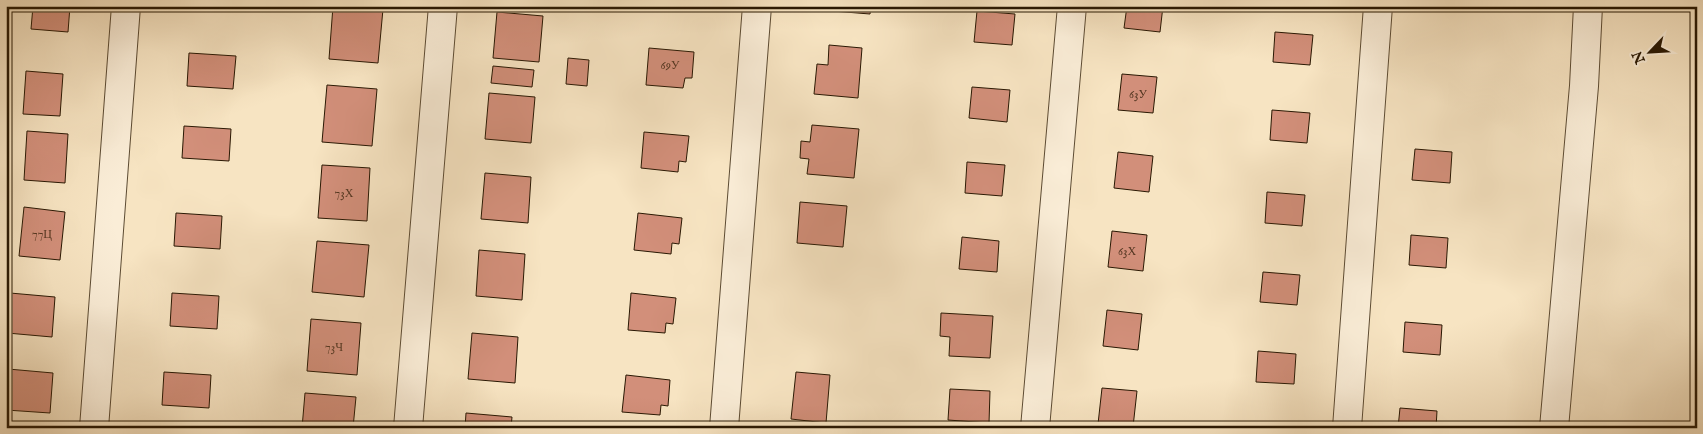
<svg xmlns="http://www.w3.org/2000/svg" width="1703" height="434" font-family="'IM FELL English',serif">
<rect width="100%" height="100%" fill="#f7e4c2"/>
<filter id="stains"><feTurbulence type="fractalNoise" baseFrequency=".004" numOctaves="4"/><feColorMatrix values="0 0 0 0 .2 0 0 0 0 .09 0 0 0 0 .02 0 0 0 .5 -.17"/></filter>
<radialGradient id="worn" r=".72"><stop offset=".6" stop-color="#630" stop-opacity="0"/><stop offset="1" stop-color="#630" stop-opacity=".3"/></radialGradient>
<path fill="#d28f7a" stroke="#291803" d="M 33,6 L 70,6 L 68,32 L 31,29 Z
M 188,6 L 234,6 L 234,9 Z
M 333,6 L 383,9 L 378,63 L 329,59 Z
M 820,6 L 871,6 L 870,14 L 820,10 Z
M 1127,6 L 1163,6 L 1160,32 L 1124,28 Z
M 977,11 L 1015,14 L 1012,45 L 974,42 Z
M 497,12 L 543,16 L 539,62 L 493,58 Z
M 1275,32 L 1313,35 L 1310,65 L 1273,62 Z
M 829,45 L 862,48 L 858,98 L 814,94 L 817,64 L 828,65 Z
M 649,48 L 694,52 L 692,78 L 685,78 L 683,88 L 646,85 Z
M 189,53 L 236,56 L 233,89 L 187,86 Z
M 568,58 L 589,60 L 587,86 L 566,84 Z
M 493,66 L 534,70 L 532,87 L 491,83 Z
M 26,71 L 63,74 L 60,116 L 23,114 Z
M 1122,74 L 1157,77 L 1153,113 L 1118,110 Z
M 327,85 L 377,89 L 372,146 L 322,142 Z
M 972,87 L 1010,90 L 1007,122 L 969,118 Z
M 489,93 L 535,97 L 531,143 L 485,139 Z
M 1272,110 L 1310,113 L 1307,143 L 1270,140 Z
M 812,125 L 859,129 L 854,178 L 807,174 L 809,159 L 800,158 L 801,141 L 810,142 Z
M 184,126 L 231,129 L 229,161 L 182,158 Z
M 27,131 L 68,134 L 65,183 L 24,180 Z
M 644,132 L 689,136 L 686,162 L 679,161 L 678,172 L 641,168 Z
M 1415,149 L 1452,152 L 1450,183 L 1412,180 Z
M 1118,152 L 1153,156 L 1149,192 L 1114,188 Z
M 967,162 L 1005,165 L 1002,196 L 965,193 Z
M 322,165 L 370,168 L 367,221 L 318,218 Z
M 485,173 L 531,177 L 528,223 L 481,219 Z
M 1267,192 L 1305,195 L 1302,226 L 1265,223 Z
M 800,202 L 847,206 L 843,247 L 797,243 Z
M 24,207 L 65,212 L 60,260 L 19,256 Z
M 176,213 L 222,216 L 220,249 L 174,246 Z
M 638,213 L 682,218 L 679,244 L 672,243 L 671,254 L 634,250 Z
M 1112,231 L 1147,235 L 1143,271 L 1108,267 Z
M 1411,235 L 1448,238 L 1446,268 L 1409,265 Z
M 962,237 L 999,241 L 997,272 L 959,269 Z
M 317,241 L 369,245 L 364,297 L 312,292 Z
M 479,250 L 525,254 L 522,300 L 476,296 Z
M 1263,272 L 1300,275 L 1297,305 L 1260,302 Z
M 10,293 L 55,297 L 52,337 L 7,333 Z
M 172,293 L 219,296 L 217,329 L 170,326 Z
M 631,293 L 676,298 L 673,324 L 666,323 L 665,333 L 628,330 Z
M 1107,310 L 1142,314 L 1138,350 L 1103,346 Z
M 941,313 L 993,316 L 990,358 L 949,356 L 950,337 L 940,336 Z
M 311,319 L 361,323 L 357,375 L 307,371 Z
M 1405,322 L 1442,325 L 1440,355 L 1403,352 Z
M 472,333 L 518,337 L 515,383 L 468,379 Z
M 1258,351 L 1296,354 L 1294,384 L 1256,382 Z
M 8,369 L 53,373 L 50,413 L 6,410 Z
M 164,372 L 211,375 L 209,408 L 162,405 Z
M 796,372 L 830,375 L 826,423 L 791,419 Z
M 626,375 L 670,380 L 668,406 L 661,405 L 660,415 L 622,412 Z
M 1102,388 L 1137,391 L 1133,427 L 1098,424 Z
M 950,389 L 990,391 L 989,423 L 948,420 Z
M 305,393 L 356,397 L 353,428 L 302,428 Z
M 1400,408 L 1437,411 L 1436,428 L 1398,428 Z
M 466,413 L 512,417 L 511,428 L 465,428 Z"/>
<g fill="none" stroke-linecap="round" stroke-linejoin="round">
<g stroke="#5c4b33" stroke-width="30">
<path id="minor" d="M 94,428 L 126,6
M 408,428 L 443,6
M 724,428 L 757,6
M 1035,428 L 1072,6
M 1347,428 L 1378,6
M 1554,428 L 1584,86 L 1588,6"/>
</g>
<use href="#minor" stroke="#faedd7" stroke-width="28"/>
</g>
<g text-anchor="middle" stroke-width="4" stroke-linejoin="round" paint-order="stroke">
<g font-size="12" fill="#533621">
<text x="670" y="69">69У</text>
<text x="1138" y="98">63У</text>
<text x="344" y="197">73Х</text>
<text x="42" y="238">77Ц</text>
<text x="1127" y="255">63Х</text>
<text x="334" y="351">73Ч</text>
</g>
</g>
<rect width="1703" height="434" fill="none" stroke="#f7e4c2" stroke-width="25"/>
<rect x="8" y="8" width="1688" height="419" fill="none" stroke="#291803" stroke-width="2.5"/>
<rect x="12" y="12" width="1678" height="409" fill="none" stroke="#291803"/>
<g transform="translate(1650 52) rotate(245)" stroke="#faedd7" stroke-width="4" paint-order="stroke">
<path d="M0-4L9 19L0 12L-9 19Z" fill="#291803"/>
<text y="-8" font-size="14" font-weight="bold" text-anchor="middle" fill="#291803">N</text>
</g>
<rect width="100%" height="100%" filter="url(#stains)"/>
<rect width="100%" height="100%" fill="url(#worn)"/>
</svg>
